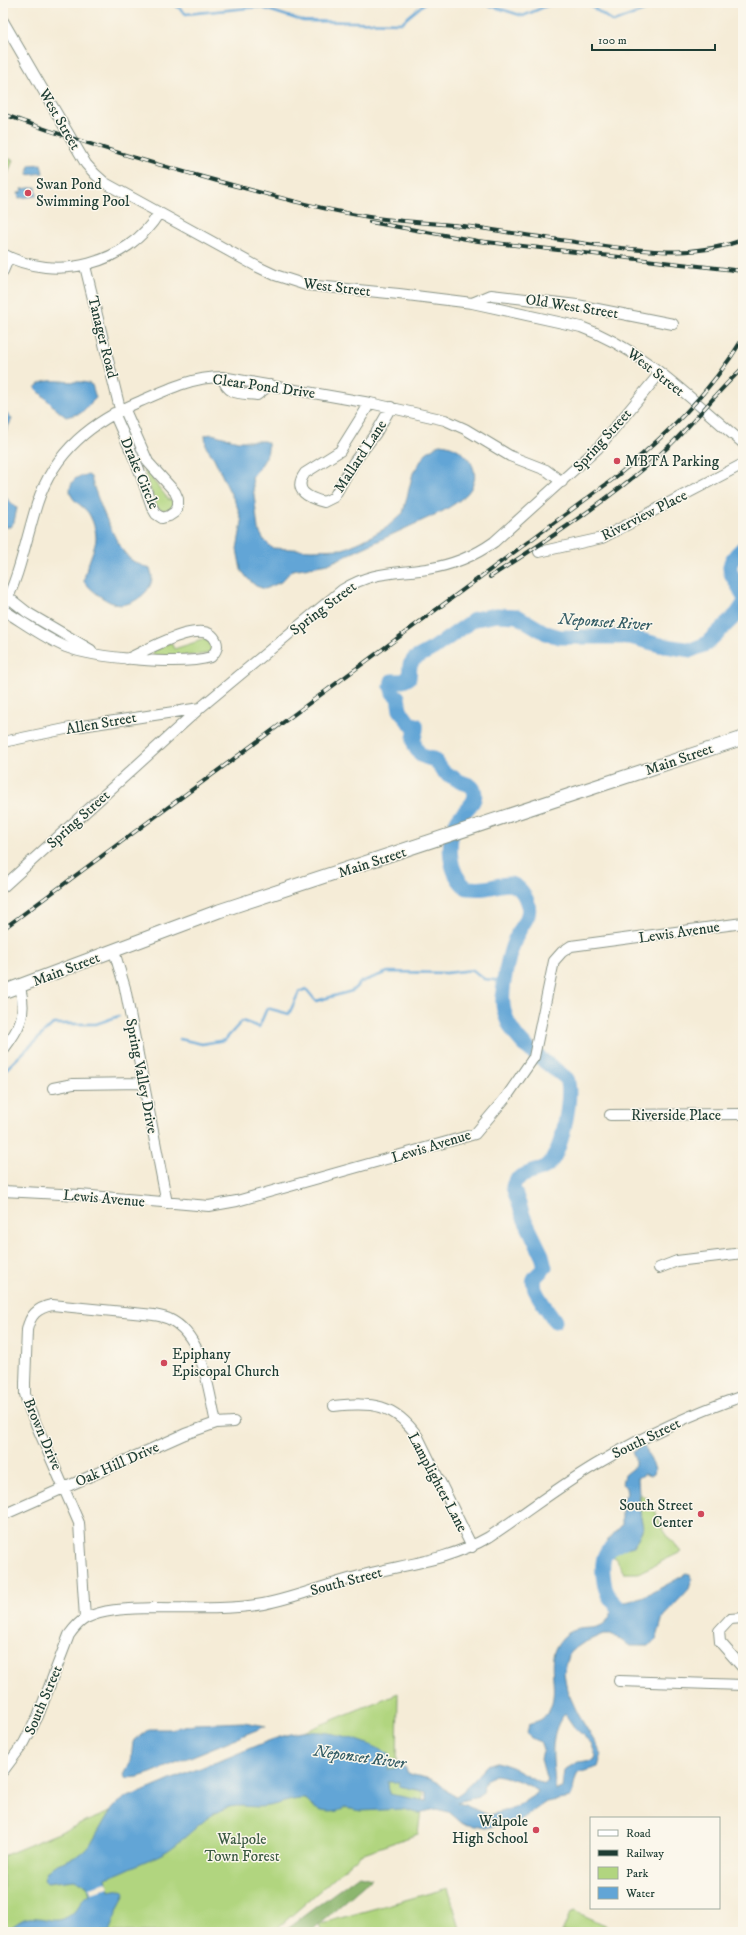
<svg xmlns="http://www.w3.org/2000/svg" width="746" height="1935" font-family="'IM FELL DW Pica',serif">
<rect width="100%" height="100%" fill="#fbf7ec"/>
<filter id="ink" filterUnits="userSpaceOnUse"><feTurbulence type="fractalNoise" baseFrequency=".025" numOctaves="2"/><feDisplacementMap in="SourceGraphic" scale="8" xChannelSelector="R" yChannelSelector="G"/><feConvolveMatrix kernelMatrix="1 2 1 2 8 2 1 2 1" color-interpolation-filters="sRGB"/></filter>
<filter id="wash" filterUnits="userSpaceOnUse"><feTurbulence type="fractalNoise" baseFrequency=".012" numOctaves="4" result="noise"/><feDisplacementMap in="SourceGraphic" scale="16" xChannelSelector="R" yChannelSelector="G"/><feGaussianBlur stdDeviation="0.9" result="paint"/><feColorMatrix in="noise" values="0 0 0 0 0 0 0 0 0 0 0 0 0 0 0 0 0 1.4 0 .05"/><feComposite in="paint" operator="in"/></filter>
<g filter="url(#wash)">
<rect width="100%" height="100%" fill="#f5ecd7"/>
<path fill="#b1d57f" stroke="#68895a" d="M 3,157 L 13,160 L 3,187 Z
M 148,468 L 158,476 L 152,479 L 169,500 L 177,499 L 171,510 L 162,510 L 156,506 L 144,471 Z
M 205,635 L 213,639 L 212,650 L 207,654 L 156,658 L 153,654 L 153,651 L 171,642 L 174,649 L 202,640 Z
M 640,1494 C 658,1505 656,1520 667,1535 C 671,1541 676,1546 681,1552 L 638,1573 L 624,1573 L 616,1559 L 606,1552 L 634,1546 L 643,1528 L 640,1512 Z
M 398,1693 L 397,1765 L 423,1794 L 418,1834 L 361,1854 L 273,1932 L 3,1932 L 3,1856 Z
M 448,1888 L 461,1932 L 322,1932 L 319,1924 Z
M 574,1911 L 612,1928 L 611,1932 L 562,1932 L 570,1913 Z"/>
<path fill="#8cb66e" stroke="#567a51" d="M 359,1875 L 372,1878 L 310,1932 L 282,1932 Z"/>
<path fill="#62a5d6" stroke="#407185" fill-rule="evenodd" d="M 41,164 L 43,173 L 28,175 L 29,165 Z
M 36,187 L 37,196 L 19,198 L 18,193 L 22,192 L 21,189 Z
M 63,381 C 72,383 84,380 92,385 L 96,398 L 81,413 L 66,417 L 56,409 L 35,388 C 41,379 54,381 63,381 Z
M 3,410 L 8,414 L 12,419 L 3,436 Z
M 212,434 L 238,441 L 264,441 L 268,443 C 270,457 260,466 252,477 L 258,529 L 264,540 L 272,548 L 312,550 L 343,549 L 362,541 L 386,528 L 403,513 L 413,473 L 426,453 L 439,444 C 461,444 485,468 470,490 C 463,499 453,505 443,511 L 328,564 L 292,570 L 281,582 L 265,589 L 256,586 L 248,579 L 241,570 L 237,549 L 242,522 L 237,506 L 226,484 L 214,458 L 206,447 L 205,435 Z
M 88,475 L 91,477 C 95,494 118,553 133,561 C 139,565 144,566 150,569 C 160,589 130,609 115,604 C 103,600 93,591 84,582 C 85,567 96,548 96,538 C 96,530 93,521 89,514 C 83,504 66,500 71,485 C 74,477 80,476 88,475 Z
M 3,495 L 17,508 L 14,522 L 10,527 L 3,527 Z
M 644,1445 L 655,1469 L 654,1474 L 650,1476 L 645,1474 L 638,1478 L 640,1512 L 643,1528 L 634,1546 L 606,1552 L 607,1541 L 622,1525 L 622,1500 L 627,1494 L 626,1488 L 622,1483 L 624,1475 L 635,1466 L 635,1459 L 632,1452 Z
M 686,1574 L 690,1575 L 692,1579 L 689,1589 L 663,1617 L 656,1641 L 648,1646 L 630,1646 L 611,1634 L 603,1634 L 583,1643 L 570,1652 L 564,1673 L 567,1690 L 578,1714 L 602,1754 L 598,1767 L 578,1773 C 573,1781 575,1789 570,1798 L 546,1802 L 519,1821 L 485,1828 L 463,1824 L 449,1812 L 436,1809 L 418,1813 L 402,1809 L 361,1811 L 345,1808 C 332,1815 314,1813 306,1799 C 293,1798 281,1804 268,1806 C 253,1809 241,1803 226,1808 C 206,1815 191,1834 174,1846 C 163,1855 152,1858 139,1864 C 128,1869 118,1874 106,1878 L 109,1891 L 122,1889 L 125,1892 L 109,1932 L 4,1932 C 12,1928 20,1919 28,1918 C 40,1916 53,1923 63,1919 C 79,1913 80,1898 89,1894 L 87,1885 L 74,1880 L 47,1883 L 44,1880 C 47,1861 70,1863 83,1852 C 98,1839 103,1817 118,1803 C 128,1795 143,1792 154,1787 C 177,1777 199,1768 222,1760 C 248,1750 273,1736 302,1732 C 327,1729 367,1741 389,1754 L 388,1769 L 405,1767 L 408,1773 C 417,1777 428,1777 436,1782 C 443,1785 448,1794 456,1796 L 462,1792 L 487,1765 L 497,1762 L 512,1767 L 543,1784 L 547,1781 L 541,1759 L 543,1750 L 540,1742 L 531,1738 L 527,1733 L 529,1724 C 533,1722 540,1721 543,1718 C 564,1697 545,1668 556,1647 C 575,1613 601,1643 612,1611 L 608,1600 L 614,1597 L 618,1602 C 634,1605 671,1582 686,1574 ZM 565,1714 L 574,1727 L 591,1743 L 596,1756 L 594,1760 L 578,1762 L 564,1770 L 562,1788 L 556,1790 C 554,1784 555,1778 554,1772 C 552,1752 551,1729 565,1714 ZM 494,1775 C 510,1777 525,1782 538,1791 L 536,1794 L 514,1808 L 489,1815 L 457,1802 L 478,1797 L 482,1792 L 486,1780 ZM 388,1782 L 399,1782 L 399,1786 L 426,1792 L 426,1801 L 389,1794 Z
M 244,1722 L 266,1726 L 151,1773 L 138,1777 L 127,1778 L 124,1774 L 131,1761 L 133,1742 L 140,1736 L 149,1729 L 169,1729 L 194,1724 Z"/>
<path fill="#f5ecd7" d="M 107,1882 L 109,1888 L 90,1893 L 89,1887 Z"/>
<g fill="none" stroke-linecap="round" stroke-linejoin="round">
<path stroke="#62a5d6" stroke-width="2.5" d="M 173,3 L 186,14 L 259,7 L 303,21 L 401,23 L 425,3
M 482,3 L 523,16 L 553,3
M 587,3 L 613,22 L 665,3
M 180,1039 L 202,1044 L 225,1040 L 242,1021 L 259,1027 L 267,1008 L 289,1014 L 299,992 L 306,989 L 316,1001 L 352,991 L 361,982 L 388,972 L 446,973 L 473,970 L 484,979 L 504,981
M 3,1072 L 53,1024 L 96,1024 L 119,1016"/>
<path stroke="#62a5d6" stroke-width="15" d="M 743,548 C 718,570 735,574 743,596
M 555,1321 C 550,1313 529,1287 534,1279 C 536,1275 542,1271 545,1267 L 542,1255 L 524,1218 L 513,1187 C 516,1172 538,1174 548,1165 C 562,1152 573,1097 567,1079 C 545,1060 514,1045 505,1014 C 498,995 509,949 519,931 C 521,926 526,921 528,915 C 531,904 522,885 509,884 C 502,884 493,887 485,888 C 479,889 473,888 467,888 C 448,874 446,841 457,821 C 462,811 479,803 474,790 C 472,784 464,784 459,781 C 454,777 447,775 443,771 C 440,768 438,763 434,759 C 423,759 413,750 414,738 C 415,733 417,730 416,725 L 410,724 L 400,710 L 398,697 L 393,693 L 391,686 L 392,681 L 403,681 L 409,678 L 410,665 L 414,659 L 434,648 L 475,619 L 497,615 L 517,616 L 546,633 L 560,637 L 630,637 L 660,645 L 691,650 L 706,644 L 737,614 L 743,605
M 620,1615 C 619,1604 615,1605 610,1598 C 603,1588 600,1563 606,1553 C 610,1547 618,1545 624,1541"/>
</g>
</g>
<g filter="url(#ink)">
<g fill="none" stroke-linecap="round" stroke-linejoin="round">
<g stroke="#8a9486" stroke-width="12">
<path id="minor" d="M 3,21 L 86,164 L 95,174 L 105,183 L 258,267 L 275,275 L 306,285 L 399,294 L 472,303 L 581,327 C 645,350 692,401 743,443
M 3,254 C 56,283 128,264 159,213
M 85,266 L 120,409
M 3,271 L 9,257
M 472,303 L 491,295 L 577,305 L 673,324
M 222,377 C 228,396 240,393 257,395 L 270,385
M 370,403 L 340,451 L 305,473 C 292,491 309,498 324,502 L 334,497 L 354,462 L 376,433 L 391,407
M 114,413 L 138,467 L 152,507 L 156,514 L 162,518 L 169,516 L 175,512 L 178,505 L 178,499 L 175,492 L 148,462 L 124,408
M 539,552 L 602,538 L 743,464
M 4,594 L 28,613 L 91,650
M 3,608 C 20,575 26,539 37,504 C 54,451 93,421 141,401 C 168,389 193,377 222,377 L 370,403 L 445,420 L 465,429 L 510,456 L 546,470 L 562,482
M 3,610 C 23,622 44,638 66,647 C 95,658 181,666 211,657 C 215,653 219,648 216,641 C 205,615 146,651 127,659
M 3,742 L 75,727 L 200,708
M 3,887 L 200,708 L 342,590 C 372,571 393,574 427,569 C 452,565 473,557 494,542 L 598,448 L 660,373
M 114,951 L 125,988 L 167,1203
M 3,1050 C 20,1028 27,1015 20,987
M 53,1088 L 73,1084 L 143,1083
M 610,1115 L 743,1114
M 3,1191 L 80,1195 L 209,1206 L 237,1201 L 475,1134 L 507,1096 L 534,1057 L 554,961 L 562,952 L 571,946 L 743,923
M 659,1268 L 677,1261 L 743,1253
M 334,1406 C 372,1402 394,1403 418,1437 L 472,1547
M 3,1515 L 185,1434 L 216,1423 L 234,1422
M 85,1618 L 79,1523 L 29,1408 L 25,1394 L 25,1383 L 27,1330 C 30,1315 37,1308 52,1305 L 154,1315 C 159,1316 165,1317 169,1319 C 204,1335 208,1390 216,1423
M 743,1618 L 730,1619 L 719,1631 L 720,1642 L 743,1668
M 619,1681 L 743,1685
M 3,1771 L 24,1743 L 38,1716 L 69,1635 C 74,1628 79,1622 86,1618 C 107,1608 132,1609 154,1608 C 190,1608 228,1610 263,1604 C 295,1598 325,1585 356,1577 C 403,1564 445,1562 489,1537 C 527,1512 563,1483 602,1461 C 646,1435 696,1412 743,1396"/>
</g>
<g stroke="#8a9486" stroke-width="15">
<path id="major" d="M 3,992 L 219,911 L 743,738"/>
</g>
<use href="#minor" stroke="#fff" stroke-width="10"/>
<use href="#major" stroke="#fff" stroke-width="13"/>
<g stroke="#1f3d34" stroke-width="4">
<path id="rail" d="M 3,114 C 75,141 147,162 221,182 C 270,195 319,209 369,217 C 408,223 448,223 487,229 C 523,235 560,240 596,245 C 649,251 692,258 743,240
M 370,222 L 478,241 L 743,271
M 490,577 C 549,539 617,495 668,447 C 695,422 716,392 743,368
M 3,929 L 612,480 C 662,439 710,394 743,338"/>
</g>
<use href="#rail" stroke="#fbf7ec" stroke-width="2.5" stroke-dasharray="8" stroke-linecap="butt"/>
</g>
</g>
<g fill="#d1495b" stroke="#fbf7ec" stroke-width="1.5">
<circle cx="28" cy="193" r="4"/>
<circle cx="617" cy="461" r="4"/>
<circle cx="164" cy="1363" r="4"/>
<circle cx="701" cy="1514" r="4"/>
<circle cx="536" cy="1830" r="4"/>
</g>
<g text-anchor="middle" stroke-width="3" stroke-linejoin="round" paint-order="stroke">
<g font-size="15" fill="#1f3d34" stroke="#fbf7ec">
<text transform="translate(60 119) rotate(60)" y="5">West Street</text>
<text transform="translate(337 287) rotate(7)" y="5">West Street</text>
<text transform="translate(572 306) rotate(9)" y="5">Old West Street</text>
<text transform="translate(103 337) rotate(76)" y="5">Tanager Road</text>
<text transform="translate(656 372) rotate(38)" y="5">West Street</text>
<text transform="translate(264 386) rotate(8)" y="5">Clear Pond Drive</text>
<text transform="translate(602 440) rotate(-48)" y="5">Spring Street</text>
<text transform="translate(360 456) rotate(-57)" y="5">Mallard Lane</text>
<text transform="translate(140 473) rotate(67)" y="5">Drake Circle</text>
<text transform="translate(644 515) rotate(-27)" y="5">Riverview Place</text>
<text transform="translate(323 608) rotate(-37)" y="5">Spring Street</text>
<text transform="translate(101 723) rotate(-10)" y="5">Allen Street</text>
<text transform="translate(679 759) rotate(-19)" y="5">Main Street</text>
<text transform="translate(78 819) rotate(-42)" y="5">Spring Street</text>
<text transform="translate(372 862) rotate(-18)" y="5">Main Street</text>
<text transform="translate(679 932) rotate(-8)" y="5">Lewis Avenue</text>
<text transform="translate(66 969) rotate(-21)" y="5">Main Street</text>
<text transform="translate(142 1076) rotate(79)" y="5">Spring Valley Drive</text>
<text x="676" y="1120">Riverside Place</text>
<text transform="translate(431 1146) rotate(-17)" y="5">Lewis Avenue</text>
<text transform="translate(104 1198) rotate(5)" y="5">Lewis Avenue</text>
<text transform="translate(43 1434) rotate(67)" y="5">Brown Drive</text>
<text transform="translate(646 1438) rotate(-26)" y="5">South Street</text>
<text transform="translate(117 1464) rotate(-24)" y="5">Oak Hill Drive</text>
<text transform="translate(438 1482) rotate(62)" y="5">Lamplighter Lane</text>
<text transform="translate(346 1581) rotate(-15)" y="5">South Street</text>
<text transform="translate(43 1700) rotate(-67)" y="5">South Street</text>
</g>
<g font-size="15" fill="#1f3d34" stroke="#fbf7ec" text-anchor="start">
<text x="36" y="189">Swan Pond<tspan x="36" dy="17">Swimming Pool</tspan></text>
<text x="625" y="466">MBTA Parking</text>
<text x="172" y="1359">Epiphany<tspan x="172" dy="17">Episcopal Church</tspan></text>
<text x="693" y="1510" text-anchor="end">South Street<tspan x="693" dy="17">Center</tspan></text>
<text x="528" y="1826" text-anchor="end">Walpole<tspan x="528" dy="17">High School</tspan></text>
</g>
<g font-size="15" fill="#3c5b43" stroke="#fbf7ec">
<text x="242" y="1844">Walpole<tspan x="242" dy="17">Town Forest</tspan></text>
</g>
<g font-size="16" font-style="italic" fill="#335c65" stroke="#fbf7ec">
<text transform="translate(605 621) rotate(4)" y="6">Neponset River</text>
<text transform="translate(360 1756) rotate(8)" y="6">Neponset River</text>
</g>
</g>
<rect width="746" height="1935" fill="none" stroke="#fbf7ec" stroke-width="16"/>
<rect x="590" y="1817" width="130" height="92" fill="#fbf7ec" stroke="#a3ada2"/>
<rect x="598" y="1830" width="20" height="6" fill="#ffffff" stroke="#a3ada2"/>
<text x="626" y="1837" font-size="12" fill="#1f3d34">Road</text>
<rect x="598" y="1850" width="20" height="6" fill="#1f3d34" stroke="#a3ada2"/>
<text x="626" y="1857" font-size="12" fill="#1f3d34">Railway</text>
<rect x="598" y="1867" width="20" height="12" fill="#b1d57f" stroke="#a3ada2"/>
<text x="626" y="1877" font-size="12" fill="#1f3d34">Park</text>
<rect x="598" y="1887" width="20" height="12" fill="#62a5d6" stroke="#a3ada2"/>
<text x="626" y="1897" font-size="12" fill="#1f3d34">Water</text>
<path d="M592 44v6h123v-6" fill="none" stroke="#1f3d34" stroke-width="2"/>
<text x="598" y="44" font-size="12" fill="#1f3d34" stroke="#fbf7ec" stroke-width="3" paint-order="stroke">100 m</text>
</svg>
